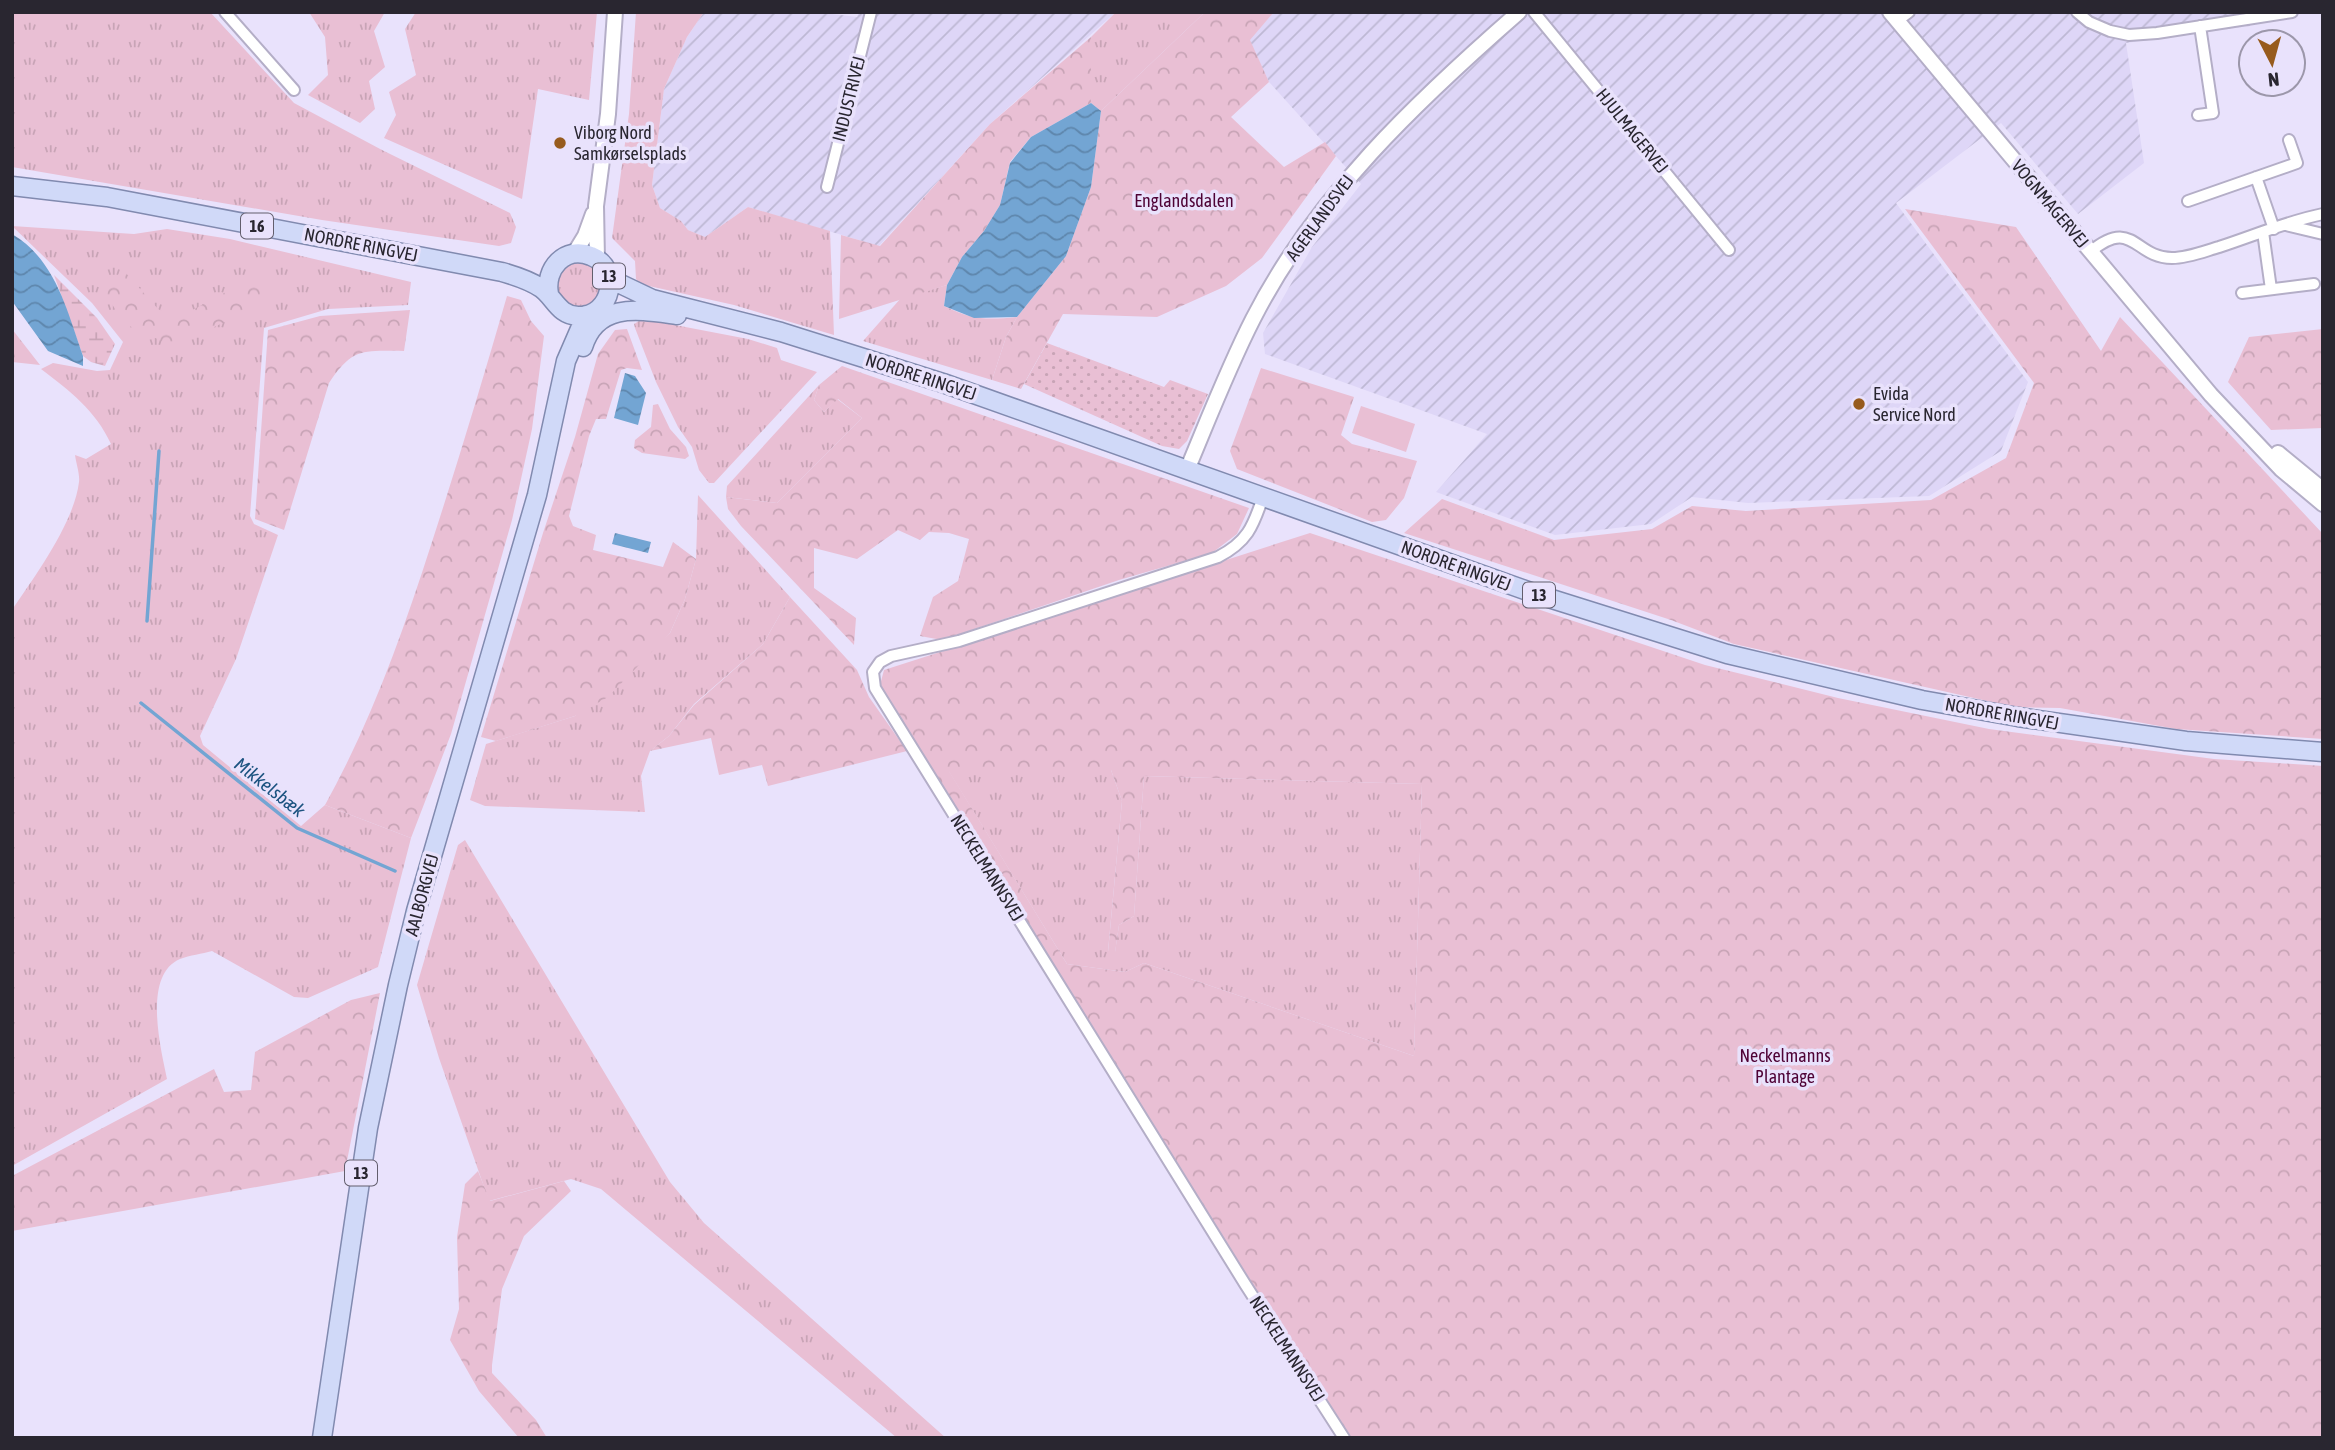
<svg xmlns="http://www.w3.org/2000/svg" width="2335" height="1450" font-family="'Asap Condensed',sans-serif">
<defs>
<pattern id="industrial-furrows" width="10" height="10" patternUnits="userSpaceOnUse" patternTransform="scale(1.75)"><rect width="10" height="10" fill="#ded6f7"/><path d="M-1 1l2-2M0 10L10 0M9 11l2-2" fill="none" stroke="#beb8d4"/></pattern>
<pattern id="grass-tufts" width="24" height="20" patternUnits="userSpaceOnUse" patternTransform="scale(1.75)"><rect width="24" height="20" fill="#e9bfd4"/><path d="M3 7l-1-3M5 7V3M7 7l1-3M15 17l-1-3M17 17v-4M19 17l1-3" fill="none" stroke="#c8a4b6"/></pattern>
<pattern id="forest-crowns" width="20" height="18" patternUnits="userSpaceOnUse" patternTransform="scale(1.75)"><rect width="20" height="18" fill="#e9bfd4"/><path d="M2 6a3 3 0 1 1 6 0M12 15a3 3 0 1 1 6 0" fill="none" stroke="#c8a4b6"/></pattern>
<pattern id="wetland-marsh" width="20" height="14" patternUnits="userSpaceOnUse" patternTransform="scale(1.75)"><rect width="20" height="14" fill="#e9bfd4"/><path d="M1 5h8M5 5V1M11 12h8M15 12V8" fill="none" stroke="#c8a4b6"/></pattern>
<pattern id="park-dots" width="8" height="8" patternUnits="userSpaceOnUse" patternTransform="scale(1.75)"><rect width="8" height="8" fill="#e9bfd4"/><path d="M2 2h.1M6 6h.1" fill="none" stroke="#c8a4b6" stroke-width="1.8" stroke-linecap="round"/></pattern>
<pattern id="water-waves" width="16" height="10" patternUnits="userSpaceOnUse" patternTransform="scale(1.75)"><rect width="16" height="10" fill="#73a5d3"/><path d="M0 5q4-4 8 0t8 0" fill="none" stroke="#5e86ac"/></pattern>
</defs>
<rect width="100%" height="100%" fill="#e9e2fc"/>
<path fill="url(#industrial-furrows)" d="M 704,12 L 816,12 L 857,17 L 859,12 L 1116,12 L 990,124 L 879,246 L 748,207 L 705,237 L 688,230 L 681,221 L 660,208 L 652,185 L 664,89 L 687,37 Z
M 1274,12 L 2248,12 L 2250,26 L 2126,43 L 2144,163 L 2078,214 L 2001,123 L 1896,203 L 2028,382 L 2001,451 L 1929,496 L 1748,503 L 1692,497 L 1651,524 L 1555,535 L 1436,492 L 1487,434 L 1265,354 L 1263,333 L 1312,247 L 1361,184 L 1269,82 L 1249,40 Z"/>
<path fill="url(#grass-tufts)" d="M 12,12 L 210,12 L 294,103 L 382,150 L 510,213 L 516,227 L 511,243 L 499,246 L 322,220 L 12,167 Z
M 309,12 L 385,12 L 374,31 L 385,67 L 369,81 L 375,109 L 360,123 L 308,95 L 328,75 L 325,37 Z
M 416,12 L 597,12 L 589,100 L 538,89 L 522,199 L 384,138 L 396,115 L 389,92 L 416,75 L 405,29 Z
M 636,12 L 704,12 L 687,37 L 664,89 L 652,185 L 660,208 L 681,221 L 688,230 L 705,237 L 748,207 L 830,231 L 834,335 L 734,305 L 640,284 L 636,279 L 635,261 L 612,238 L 629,114 Z
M 1116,12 L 1205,12 L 1101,111 L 1091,103 L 1091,37 Z
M 12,226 L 134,234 L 167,229 L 230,239 L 411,282 L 408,305 L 328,309 L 264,328 L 250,516 L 254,524 L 278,535 L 236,659 L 200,736 L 203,745 L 301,826 L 325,805 L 411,838 L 378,967 L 308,998 L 294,997 L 212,951 C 202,954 190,955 180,959 C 142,975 161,1049 167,1079 L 12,1166 L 12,610 C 35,576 74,523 79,482 C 80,474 76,463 75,455 L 86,459 L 111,444 C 96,411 69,390 41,369 L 53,363 L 97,371 L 110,370 L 123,342 L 92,303 Z
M557 285a22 22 0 1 1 44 0a22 22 0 1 1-44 0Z
M 947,285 L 944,306 C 973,320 986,320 1017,317 L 1006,337 L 992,380 L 863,341 L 901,298 Z
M 649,320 L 748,339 L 777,348 L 781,360 L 817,372 L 714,483 L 709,483 L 699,470 L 692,447 L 678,427 L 656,382 L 635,328 L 634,324 L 639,321 Z
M 819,385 L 814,400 L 824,412 L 837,399 L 862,418 L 777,503 L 726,497 L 727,486 Z
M 698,495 L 790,597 L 763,644 L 694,704 L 669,736 L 650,751 L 641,776 L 645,812 L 485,806 L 470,800 L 486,744 L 575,716 L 670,633 L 685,599 L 696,559 Z
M 948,770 L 1111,770 L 1122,801 L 1108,951 L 1115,952 L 1119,925 L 1134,916 L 1144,776 L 1422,784 L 1414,1056 L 1144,963 L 1125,972 L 1067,964 Z
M 465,840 L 670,1182 L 704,1223 L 946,1438 L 897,1438 L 601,1189 L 571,1179 L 489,1201 L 439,1058 L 417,985 L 458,845 Z"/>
<path fill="url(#forest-crowns)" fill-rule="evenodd" d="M 1205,12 L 1274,12 L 1250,40 L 1269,82 L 1231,117 L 1284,167 L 1325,142 L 1336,156 L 1262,258 L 1226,286 L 1157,317 L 1063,314 L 1021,389 L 992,380 L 1006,337 L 1017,317 L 1066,256 L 1091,187 L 1101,111 Z
M 1091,37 L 1091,103 L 1031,137 L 1010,162 L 1000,205 L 984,231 L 962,257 L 947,285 L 839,319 L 841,235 L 880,246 L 990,124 Z
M 1905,209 L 2016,227 L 2101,351 L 2120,317 L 2323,534 L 2323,739 L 2176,729 L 2060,708 L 2014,707 L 1734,644 L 1671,620 L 1404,533 L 1442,499 L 1554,540 L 1652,529 L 1692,506 L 1746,511 L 1931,500 L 2006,458 L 2034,383 Z
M 124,271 L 159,310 L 183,315 L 226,292 L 250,275 L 272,290 L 256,307 L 185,341 L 164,342 L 125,324 L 100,286 Z
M 507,296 L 521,300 L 531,321 L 544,336 L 532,429 L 512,520 L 451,734 L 411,838 L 325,805 C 371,722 402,635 431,545 C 458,462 483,379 507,296 Z
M 410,310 L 404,351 C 363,351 353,347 329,383 L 284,530 L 255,519 L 268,330 L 320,316 Z
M 12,329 L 40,365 L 12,362 Z
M 627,329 L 642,370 L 627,368 L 621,370 L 606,419 L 596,419 L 589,436 L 569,516 L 573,526 L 596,535 L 593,550 L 663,567 L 673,542 L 696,559 L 685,599 L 670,633 L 608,697 L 575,716 L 496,741 L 481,737 L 543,533 L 575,437 L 598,354 L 615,330 Z
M 2323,329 L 2323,428 L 2271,430 L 2228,382 L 2249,337 Z
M 842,366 L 1249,508 L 1237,534 L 1212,553 L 1119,580 L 942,640 L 920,636 L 933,597 L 958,581 L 969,539 L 949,533 L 929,532 L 920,540 L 898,530 L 857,559 L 814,548 L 814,588 L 856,618 L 854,645 L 741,526 L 728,509 L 726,497 L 777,503 L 862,418 L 838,399 L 824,412 L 814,400 L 819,385 Z
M 1261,368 L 1354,397 L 1341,435 L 1352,444 L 1417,461 L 1404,498 L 1386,520 L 1372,522 L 1237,469 L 1230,451 Z
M 658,404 L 670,429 L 686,447 L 689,456 L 685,459 L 642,453 L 634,448 L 635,440 L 651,427 L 653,405 Z
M 1310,533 L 1705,665 L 1838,698 L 1989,729 L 2214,759 L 2323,766 L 2323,1438 L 1342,1438 L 880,685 L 884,670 ZM 1111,770 L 1122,801 L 1108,952 L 1115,953 L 1119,925 L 1134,916 L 1144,776 L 1422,784 L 1414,1056 L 1144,963 L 1125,972 L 1067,964 L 949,771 Z
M 790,597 L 857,670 L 869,697 L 907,751 L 768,786 L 762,765 L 719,775 L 711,738 L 650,751 L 669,736 L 694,705 L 763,644 Z
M 380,993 L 345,1171 L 12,1231 L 12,1176 L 214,1069 L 224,1092 L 251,1090 L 255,1052 L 351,1000 Z
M 478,1171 L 490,1201 L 564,1181 L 571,1191 L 524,1236 L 502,1289 L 492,1365 L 492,1373 L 536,1420 L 547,1438 L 519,1438 L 479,1391 L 450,1340 L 459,1309 L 457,1237 L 465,1184 Z"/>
<path fill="url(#wetland-marsh)" d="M 54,275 L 97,318 L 115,344 L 105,366 L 91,362 L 83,356 Z"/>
<path fill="url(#park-dots)" d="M 1047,343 L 1164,387 L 1170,380 L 1208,394 L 1187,441 L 1179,449 L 1162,446 L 1024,384 Z"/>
<path fill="#e9bfd4" d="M 1361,406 L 1415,424 L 1406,452 L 1352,433 Z"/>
<path fill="url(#water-waves)" d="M 1091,103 L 1101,111 L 1091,187 L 1066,256 L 1017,317 L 974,318 L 944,306 L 947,285 L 962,257 L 984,231 L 1000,205 L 1010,163 L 1031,137 Z
M 12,234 C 56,260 67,311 83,356 L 83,366 L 48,351 L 12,301 Z
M 625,373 L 635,376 L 646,393 L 638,425 L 614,418 Z
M 615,533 L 651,542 L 648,553 L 612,544 Z"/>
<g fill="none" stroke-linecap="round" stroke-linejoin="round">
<path stroke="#73a5d3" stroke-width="3.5" d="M 147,621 L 159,451
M 141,703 L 297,828 L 395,871"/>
<g stroke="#b4aec7" stroke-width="14">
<path id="minor" d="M 225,12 L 294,90
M 1534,12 L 1729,250
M 2077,12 L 2089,22 L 2110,31 L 2129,35 L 2157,33 L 2292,12
M 1897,21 L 1909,12
M 2198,115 L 2213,113 L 2200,26
M 2256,177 L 2274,229
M 827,187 L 871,12
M 2188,201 L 2297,163 L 2289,140
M 2286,225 L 2323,234
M 2263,232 L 2271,289
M 2090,252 C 2133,216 2134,258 2172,258 C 2188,258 2205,251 2219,247 C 2253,236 2288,221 2323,214
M 2242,293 L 2314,284
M 1263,497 C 1253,527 1247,542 1218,557 L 959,641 L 891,656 L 880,662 L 873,672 L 875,688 L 1245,1284 L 1344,1438"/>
</g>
<g stroke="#b4aec7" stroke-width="18">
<path id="tertiary" d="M 1890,12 L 2211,395 L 2281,469 L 2323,504
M 574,254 L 585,236 L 593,214
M 597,259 L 596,206 L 608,114 L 615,12
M 2278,453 L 2323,490
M 1187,470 C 1208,420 1228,368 1253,319 C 1315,197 1417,101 1519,12"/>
</g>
<g stroke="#818aaf" stroke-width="21">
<path id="primary" d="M 12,186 L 107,197 L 502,272 C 516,276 529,280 541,288 C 555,298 558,315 578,316 C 612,317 622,268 591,256 C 565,245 544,269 549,294
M 610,279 L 652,299 L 781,332 L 943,383 L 1539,595 L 1727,654 L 1922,700 L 2018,717 L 2186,741 L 2323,752
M 583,347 C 597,301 640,310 677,315
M 322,1438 L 368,1128 L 398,985 L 416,911 L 537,495 L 566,361 L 586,315"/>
</g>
<use href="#minor" stroke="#fff" stroke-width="10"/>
<use href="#tertiary" stroke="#fff" stroke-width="14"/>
<use href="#primary" stroke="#d0d9f8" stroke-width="18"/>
</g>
<g fill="#975b1d" stroke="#e9e2fc" stroke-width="2.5">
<circle cx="560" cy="143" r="7"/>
<circle cx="1859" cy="404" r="7"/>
</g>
<g text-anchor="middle" stroke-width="7" stroke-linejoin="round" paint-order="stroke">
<g fill="#e9e2fc" stroke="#635e6d" stroke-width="2">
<rect x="241" y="213.5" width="32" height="25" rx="5"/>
<rect x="593" y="263.5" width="32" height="25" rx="5"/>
<rect x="1523" y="582.5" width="32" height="25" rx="5"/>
<rect x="345" y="1160.5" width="32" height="25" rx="5"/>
</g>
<g font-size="16" font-weight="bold" fill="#292630">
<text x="257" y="232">16</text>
<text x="609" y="282">13</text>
<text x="1539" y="601">13</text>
<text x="361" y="1179">13</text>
</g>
<g font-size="18" fill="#292630" stroke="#e9e2fc">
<text transform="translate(849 99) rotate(-76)" y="6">INDUSTRIVEJ</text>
<text transform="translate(1632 131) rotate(51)" y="6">HJULMAGERVEJ</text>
<text transform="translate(2050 204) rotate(50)" y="6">VOGNMAGERVEJ</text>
<text transform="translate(1320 218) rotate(-54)" y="6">AGERLANDSVEJ</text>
<text transform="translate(361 245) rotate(11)" y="6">NORDRE RINGVEJ</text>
<text transform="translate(921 377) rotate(18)" y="6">NORDRE RINGVEJ</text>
<text transform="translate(1456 566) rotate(20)" y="6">NORDRE RINGVEJ</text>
<text transform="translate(2002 714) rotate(10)" y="6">NORDRE RINGVEJ</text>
<text transform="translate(987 868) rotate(58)" y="6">NECKELMANNSVEJ</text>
<text transform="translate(422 895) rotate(-75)" y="6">AALBORGVEJ</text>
<text transform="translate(1287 1349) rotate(57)" y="6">NECKELMANNSVEJ</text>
</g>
<g font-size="18" fill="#292630" stroke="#e9e2fc" text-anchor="start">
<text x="574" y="139">Viborg Nord<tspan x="574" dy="21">Samkørselsplads</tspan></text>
<text x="1873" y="400">Evida<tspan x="1873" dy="21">Service Nord</tspan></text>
</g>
<g font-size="18" fill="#4e0235" stroke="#e9e2fc">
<text x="1184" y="207">Englandsdalen</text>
<text x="1785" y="1062">Neckelmanns<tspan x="1785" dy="21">Plantage</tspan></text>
</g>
<g font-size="19" font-style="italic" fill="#1c5380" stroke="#e9e2fc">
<text transform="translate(270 787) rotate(38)" y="7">Mikkelsbæk</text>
</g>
</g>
<rect width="2335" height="1450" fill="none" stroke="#292630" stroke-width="28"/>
<g transform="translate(2272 63) rotate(174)"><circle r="33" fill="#e9e2fc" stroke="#9c97aa" stroke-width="2"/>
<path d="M0-5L12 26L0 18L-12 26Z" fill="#975b1d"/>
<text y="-10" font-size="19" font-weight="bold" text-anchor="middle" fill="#292630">N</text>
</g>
</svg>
